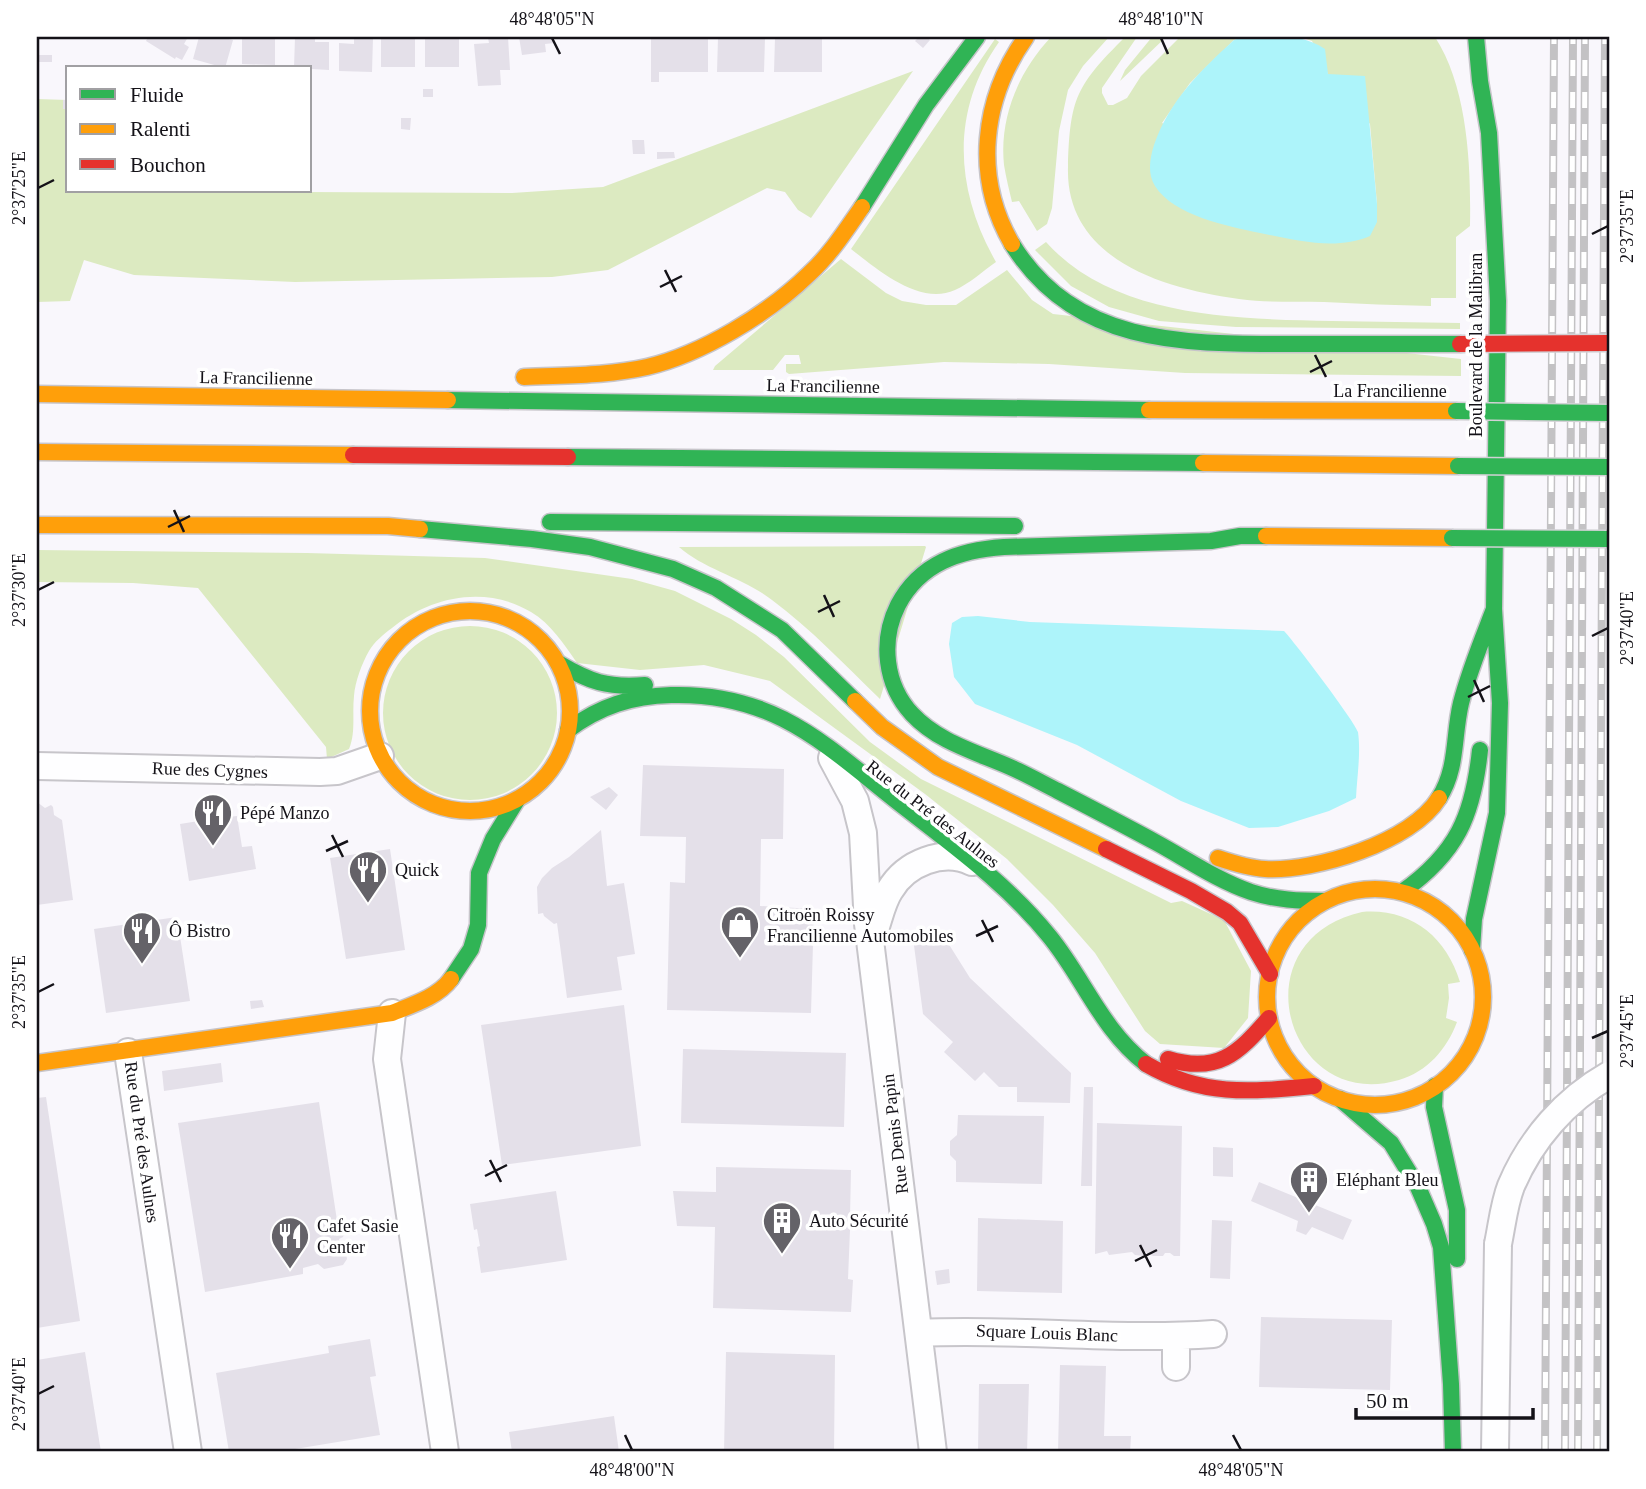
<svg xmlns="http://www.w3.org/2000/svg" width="1646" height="1489" font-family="Georgia,serif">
<rect width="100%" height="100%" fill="#f9f7fc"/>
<path fill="#dceac1" d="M 1051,37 L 1109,37 L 1083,66 L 1068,90 L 1059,131 L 1052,208 L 1047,224 L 1037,231 L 1019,201 L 1012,202 C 1009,190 1006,177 1004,165 C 999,117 1019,71 1051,37 Z
M 1125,37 L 1137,37 L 1102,88 L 1102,93 L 1108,105 L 1113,105 L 1127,98 L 1141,76 L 1180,37 L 1242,37 L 1234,40 L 1190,83 L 1162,123 L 1377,204 L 1370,124 L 1328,74 L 1312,41 L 1300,37 L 1435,37 C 1468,88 1471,166 1470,226 L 1456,237 L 1456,298 L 1431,298 L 1431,306 C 1395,305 1360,304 1324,302 C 1296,301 1267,303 1239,299 C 1165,289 1065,260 1068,167 C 1070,98 1076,86 1125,37 Z
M 1152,37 L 1166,37 L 1120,81 L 1125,70 Z
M 995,39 L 999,42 C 950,111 955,190 996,262 C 983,271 969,284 955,290 C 919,306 877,269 851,249 Z
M 913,71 L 811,218 L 798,210 L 785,192 L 767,188 L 608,270 L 552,277 L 295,282 L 134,275 L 84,260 L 70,301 L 37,302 L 37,99 L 68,100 L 68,191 L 512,193 L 603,187 Z
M 1046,242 C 1114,318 1237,319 1332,321 C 1374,322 1417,322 1460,323 L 1460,329 L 1236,327 L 1159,321 L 1109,307 L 1071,286 L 1035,250 Z
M 841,259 L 886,293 L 902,301 L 926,305 L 956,305 L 1007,270 L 1032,300 L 1053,314 L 1461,359 L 1461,376 L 1185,373 L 1049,364 L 944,362 L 789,374 L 786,372 L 786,364 L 801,364 L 799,355 L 785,355 L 773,370 L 713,370 L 715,366 Z
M 925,546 L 926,547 L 880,699 C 845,665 811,629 772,600 C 744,578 705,570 679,547 Z
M 37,550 L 307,553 L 485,558 L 632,579 L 675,591 L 731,619 L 756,635 L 784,657 L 870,742 L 921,779 L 1171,903 L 1182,901 L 1224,920 L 1251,971 L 1248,1018 L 1224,1048 L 1160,1044 L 1145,1031 L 1095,953 L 1053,905 L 1007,859 L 925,794 L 770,681 L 704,665 L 640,670 L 577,663 C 564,644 551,624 531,612 C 486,585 431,596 392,628 C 384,634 374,642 369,651 C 362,663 355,682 354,696 C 352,714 356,732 349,749 L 327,759 L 326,747 L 198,588 L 133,583 L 37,582 Z
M383 713a87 87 0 1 1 174 0a87 87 0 1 1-174 0Z
M 1362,912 C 1410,908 1446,936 1460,982 L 1448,984 L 1449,998 L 1446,1018 L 1457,1022 C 1447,1049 1427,1072 1399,1080 C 1287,1113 1236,941 1362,912 Z"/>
<path fill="#adf4fa" d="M 1242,37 C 1273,37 1299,32 1325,49 L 1328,74 L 1365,76 L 1377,204 L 1377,222 L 1370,236 C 1335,251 1296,240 1260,233 C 1228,226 1174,216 1155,186 C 1147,173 1150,158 1154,145 C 1169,101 1201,70 1234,40 Z
M 978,616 L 1030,622 L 1284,631 C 1293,640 1356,723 1358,732 C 1361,753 1357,777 1356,798 L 1329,811 L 1278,827 L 1249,828 L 1181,801 L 1077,745 L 975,704 L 954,677 L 949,644 L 952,623 L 962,617 Z"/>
<path fill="#e4e0e9" d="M 148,37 L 188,37 L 184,44 L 189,47 L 182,60 L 176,57 L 175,59 L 146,41 Z
M 199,37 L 219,37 L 233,40 L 225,68 L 193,59 Z
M 242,37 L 275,37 L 275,65 L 242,64 Z
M 295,37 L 315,37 L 315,42 L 329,42 L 329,70 L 294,68 Z
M 381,37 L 415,39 L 415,67 L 381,67 Z
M 439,37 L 459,37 L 459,67 L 425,67 L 425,39 L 439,39 Z
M 504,37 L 508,37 L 510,70 L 500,70 L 501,85 L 478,86 L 474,44 L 489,43 L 488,38 Z
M 519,37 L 553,37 L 554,43 L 545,44 L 546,52 L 522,55 Z
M 651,37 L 708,38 L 708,72 L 659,72 L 659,82 L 651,82 Z
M 756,37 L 765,38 L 764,72 L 717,72 L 718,38 Z
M 817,37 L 822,37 L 822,72 L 774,72 L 775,38 Z
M 919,37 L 927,37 L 930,40 L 923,48 L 915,41 Z
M 354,38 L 373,38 L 372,72 L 339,71 L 339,43 L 354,44 Z
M 37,55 L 52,55 L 52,62 L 37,62 Z
M 423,89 L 433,89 L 433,97 L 423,97 Z
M 63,100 L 68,100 L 68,109 L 63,109 Z
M 401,118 L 411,118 L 410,130 L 401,129 Z
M 632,140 L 644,140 L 645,154 L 633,154 Z
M 657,152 L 674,152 L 675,158 L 657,159 Z
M 643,765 L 784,769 L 783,839 L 761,839 L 760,906 L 814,909 L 811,1013 L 667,1010 L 670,882 L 685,883 L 686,837 L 640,836 Z
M 609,787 L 618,795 L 606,810 L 590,797 Z
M 37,802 L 45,808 L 51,805 L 53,807 L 54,815 L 62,820 L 73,900 L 37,905 Z
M 210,813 L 211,819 L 237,816 L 242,847 L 252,846 L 256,869 L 189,881 L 180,824 L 205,820 L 205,814 Z
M 601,830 L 607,886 L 624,883 L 635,954 L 617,957 L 622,990 L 567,998 L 557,923 L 554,924 L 544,916 L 543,913 L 538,914 L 537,887 L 542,878 L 552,868 L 569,857 Z
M 390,849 L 405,950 L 346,959 L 330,858 Z
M 177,917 L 190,1001 L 106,1013 L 94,929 Z
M 938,927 L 970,978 L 1071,1073 L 1070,1103 L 1017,1102 L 1017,1087 L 999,1087 L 984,1072 L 975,1081 L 944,1052 L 953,1042 L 923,1014 L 913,938 Z
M 262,1000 L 264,1007 L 251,1009 L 250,1001 Z
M 624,1005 L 641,1146 L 502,1165 L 481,1025 Z
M 683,1049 L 846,1053 L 844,1127 L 681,1123 Z
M 221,1063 L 223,1082 L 164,1091 L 162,1071 Z
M 1084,1087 L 1093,1087 L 1092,1186 L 1081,1186 Z
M 46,1097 L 80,1321 L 37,1328 L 37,1098 Z
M 319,1102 L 338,1227 L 345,1231 L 343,1237 L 339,1239 L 340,1243 L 345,1246 L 347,1259 L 343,1265 L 324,1269 L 318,1264 L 303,1268 L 303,1274 L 205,1292 L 178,1123 Z
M 958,1115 L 1044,1116 L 1042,1184 L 956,1182 L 956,1161 L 950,1155 L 950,1141 L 957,1135 Z
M 1097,1123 L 1182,1126 L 1180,1256 L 1174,1256 L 1170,1253 L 1165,1253 L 1163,1256 L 1153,1256 L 1145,1252 L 1143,1256 L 1135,1255 L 1132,1252 L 1109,1255 L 1107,1251 L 1095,1254 Z
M 1213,1147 L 1233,1148 L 1233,1177 L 1213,1176 Z
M 716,1167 L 851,1170 L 850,1217 L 858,1217 L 858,1230 L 850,1230 L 848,1279 L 853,1280 L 851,1312 L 713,1308 L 715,1227 L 677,1226 L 673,1191 L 716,1192 Z
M 1259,1182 L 1352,1220 L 1343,1240 L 1312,1227 L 1306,1235 L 1296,1231 L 1298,1221 L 1251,1201 Z
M 556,1191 L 567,1260 L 481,1273 L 477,1247 L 480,1246 L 477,1229 L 474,1230 L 470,1204 Z
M 978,1218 L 1063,1221 L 1062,1293 L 977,1291 Z
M 1212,1220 L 1232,1221 L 1230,1279 L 1210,1278 Z
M 949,1269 L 950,1283 L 937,1285 L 935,1271 Z
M 1261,1317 L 1392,1320 L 1390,1390 L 1259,1387 Z
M 370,1339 L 376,1376 L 370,1377 L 380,1435 L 277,1452 L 229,1452 L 216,1373 L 329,1353 L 328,1346 Z
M 85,1352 L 101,1452 L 37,1452 L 37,1360 Z
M 726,1352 L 835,1355 L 834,1452 L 724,1452 Z
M 1060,1365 L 1106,1366 L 1104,1436 L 1131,1436 L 1130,1452 L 1058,1452 Z
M 979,1384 L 1029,1384 L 1027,1452 L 978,1452 Z
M 614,1416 L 619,1452 L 512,1452 L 509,1432 Z"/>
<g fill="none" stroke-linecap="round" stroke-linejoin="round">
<g stroke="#c7c5ca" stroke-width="30">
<path id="street" d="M 832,758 L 855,801 L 863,833 L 868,924 L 933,1452
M 37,766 L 320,772 L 337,771 L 380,756
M 874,932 C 879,919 882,902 890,890 C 906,863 943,848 972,862
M 392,1013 L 387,1059 L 445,1452
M 128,1052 L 188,1452
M 919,1333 C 1017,1328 1115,1341 1213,1334
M 1176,1337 L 1176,1367
M 1495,1452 L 1498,1244"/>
</g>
<g stroke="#c7c5ca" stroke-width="19">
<path id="fast" d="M 862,207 L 926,105 L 977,37
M 1012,244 C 1076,347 1186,344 1294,344 C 1349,344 1405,344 1460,344
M 448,400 L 1149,410
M 568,457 L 1203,463
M 550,522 L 1015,526
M 420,529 L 532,539 L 590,547 L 673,569 L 716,588 L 782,630 L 855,701
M 1266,536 L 1240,536 L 1211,541 L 1004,547 C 960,550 920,563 898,605 C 880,641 885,685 912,714 C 938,742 976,752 1010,767 C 1026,774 1042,783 1058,791 C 1091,808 1124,825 1157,843 C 1188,860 1217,880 1251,892 C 1275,900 1300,901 1325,901
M 558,663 C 590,682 607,688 645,685
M 568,730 C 600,706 632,696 671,695 C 779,692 829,749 908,810 C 958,849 1010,887 1050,937 C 1084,979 1102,1030 1146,1064
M 1439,798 C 1458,768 1453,736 1461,703 C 1469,671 1482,640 1494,609
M 1402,892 C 1457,853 1473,816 1480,750
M 1472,950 L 1474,919 L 1497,813 L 1500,703 L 1494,609 L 1498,301 L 1489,133 L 1480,81 L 1476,37
M 451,979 L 471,949 L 478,925 L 479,873 L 493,839 L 517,800
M 1435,1086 L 1434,1107 L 1457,1210 L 1457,1259
M 1340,1099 L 1391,1143 L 1418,1187 L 1434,1224 L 1441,1247 L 1451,1384 L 1453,1452"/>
</g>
<g stroke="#c7c5ca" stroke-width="19">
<path id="slow" d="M 1012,244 C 973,177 982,99 1026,37
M 524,377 C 565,375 607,376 647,367 C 702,354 768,314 809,274 C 830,255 846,230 862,207
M 37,394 L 448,400
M 1149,410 L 1456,411
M 37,452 L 353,455
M 1203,463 L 1458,466
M 37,525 L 388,526 L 420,529
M 1266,536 L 1452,538
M370 711a100 100 0 1 1 200 0a100 100 0 1 1-200 0Z
M 855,701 L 882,727 L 938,767 L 1106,849
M 1218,858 C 1233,863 1249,868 1265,869 C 1315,872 1412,842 1439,798
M1267 997a108 108 0 1 1 216 0a108 108 0 1 1-216 0Z
M 37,1063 L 392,1013 C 412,1005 438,997 451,979"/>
</g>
<g stroke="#c7c5ca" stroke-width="19">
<path id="jam" d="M 353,455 L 568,457
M 1106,849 L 1191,891 L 1227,912 L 1240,923 L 1270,974
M 1168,1059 C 1217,1074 1238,1054 1269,1018
M 1146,1064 C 1203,1097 1250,1092 1314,1086"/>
</g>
<use href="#street" stroke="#fefeff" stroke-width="26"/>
<use href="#fast" stroke="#30b455" stroke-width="16"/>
<use href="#slow" stroke="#ff9f0a" stroke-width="16"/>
<use href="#jam" stroke="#e5322d" stroke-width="16"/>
<g stroke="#c3c2c4" stroke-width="8">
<path id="rail" d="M 1545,1452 L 1554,37
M 1565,1452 L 1573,37
M 1578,1452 L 1585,37
M 1597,1452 L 1605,37"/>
</g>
<use href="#rail" stroke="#fff" stroke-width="5" stroke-dasharray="16" stroke-linecap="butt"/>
<g stroke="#c7c5ca" stroke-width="30" stroke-linecap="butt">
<path id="street-bridge" d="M 1498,1244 C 1502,1225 1504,1204 1511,1186 C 1531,1139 1565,1100 1609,1075"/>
</g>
<g stroke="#d2d1d5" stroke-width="19" stroke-linecap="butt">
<path id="fast-bridge" d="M 1456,411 L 1609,413
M 1458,466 L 1609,467
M 1452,538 L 1609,539"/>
</g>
<g stroke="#d2d1d5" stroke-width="19" stroke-linecap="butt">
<path id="jam-bridge" d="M 1460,344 L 1609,343"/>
</g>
<use href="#street-bridge" stroke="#fefeff" stroke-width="26"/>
<use href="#fast-bridge" stroke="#30b455" stroke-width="16"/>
<use href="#jam-bridge" stroke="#e5322d" stroke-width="16"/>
</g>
<path fill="none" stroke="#141218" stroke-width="2.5" d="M 552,38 L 560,54M 1161,38 L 1168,54M 38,188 L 54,180M 1592,234 L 1608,226M 665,270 L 676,292M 660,287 L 682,276M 1315,355 L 1326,377M 1310,372 L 1332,361M 174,510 L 184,532M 168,527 L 190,516M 38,590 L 54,582M 824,595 L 834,617M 818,612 L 840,601M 1592,636 L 1608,628M 1474,680 L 1484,702M 1468,697 L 1490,686M 332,835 L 343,857M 326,851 L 348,841M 982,920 L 993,942M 976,936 L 998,926M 38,992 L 54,984M 1592,1038 L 1608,1031M 490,1160 L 501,1182M 485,1176 L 507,1165M 1140,1245 L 1151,1267M 1135,1261 L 1157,1250M 38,1394 L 54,1386M 625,1435 L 632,1450M 1233,1435 L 1241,1450"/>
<defs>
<g id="restaurant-pin" transform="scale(2.0125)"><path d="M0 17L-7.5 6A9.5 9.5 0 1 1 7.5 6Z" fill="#646268" stroke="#fff"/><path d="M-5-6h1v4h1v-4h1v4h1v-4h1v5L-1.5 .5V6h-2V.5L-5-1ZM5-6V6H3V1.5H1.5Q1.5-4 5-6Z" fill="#fff"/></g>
<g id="shop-pin" transform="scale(2.0125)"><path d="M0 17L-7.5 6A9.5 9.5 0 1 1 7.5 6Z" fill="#646268" stroke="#fff"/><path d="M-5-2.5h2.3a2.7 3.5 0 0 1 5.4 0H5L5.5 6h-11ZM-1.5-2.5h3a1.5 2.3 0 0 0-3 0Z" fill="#fff"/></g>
<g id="building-pin" transform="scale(2.0125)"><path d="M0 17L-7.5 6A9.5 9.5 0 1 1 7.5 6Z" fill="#646268" stroke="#fff"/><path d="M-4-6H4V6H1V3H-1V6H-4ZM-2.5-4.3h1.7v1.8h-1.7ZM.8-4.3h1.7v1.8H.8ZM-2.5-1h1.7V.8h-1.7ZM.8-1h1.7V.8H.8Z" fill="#fff"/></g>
</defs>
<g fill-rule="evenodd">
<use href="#restaurant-pin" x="213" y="813"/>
<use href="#restaurant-pin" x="368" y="870"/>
<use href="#shop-pin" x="740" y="925"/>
<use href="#restaurant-pin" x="142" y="931"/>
<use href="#building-pin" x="1309" y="1180"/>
<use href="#building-pin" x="782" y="1221"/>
<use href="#restaurant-pin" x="290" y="1236"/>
</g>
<g text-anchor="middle" stroke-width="7" stroke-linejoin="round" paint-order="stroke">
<g font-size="18" fill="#141218" stroke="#fff">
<text transform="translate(1476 345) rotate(-90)" y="6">Boulevard de la Malibran</text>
<text transform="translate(256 378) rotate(1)" y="6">La Francilienne</text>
<text transform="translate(823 386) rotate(1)" y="6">La Francilienne</text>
<text x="1390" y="397">La Francilienne</text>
<text transform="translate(210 770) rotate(2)" y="6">Rue des Cygnes</text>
<text transform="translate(933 814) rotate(38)" y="6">Rue du Pré des Aulnes</text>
<text transform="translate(895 1134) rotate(-97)" y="6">Rue Denis Papin</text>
<text transform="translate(142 1142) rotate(82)" y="6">Rue du Pré des Aulnes</text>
<text transform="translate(1047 1333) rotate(2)" y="6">Square Louis Blanc</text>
</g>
<g font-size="18" fill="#141218" stroke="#fff" text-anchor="start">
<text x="240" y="819">Pépé Manzo</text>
<text x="395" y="876">Quick</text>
<text x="767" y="921">Citroën Roissy<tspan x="767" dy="21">Francilienne Automobiles</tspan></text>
<text x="169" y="937">Ô Bistro</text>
<text x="1336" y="1186">Eléphant Bleu</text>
<text x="809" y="1227">Auto Sécurité</text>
<text x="317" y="1232">Cafet Sasie<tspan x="317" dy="21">Center</tspan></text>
</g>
</g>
<rect width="1646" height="1489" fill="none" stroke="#ffffff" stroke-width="77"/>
<rect x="66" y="66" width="245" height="126" fill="#ffffff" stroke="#a1a0a3" stroke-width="2"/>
<rect x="80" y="89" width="35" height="10" fill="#30b455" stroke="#a1a0a3" stroke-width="2"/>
<text x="130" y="102" font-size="21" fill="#141218">Fluide</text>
<rect x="80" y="124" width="35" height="10" fill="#ff9f0a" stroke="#a1a0a3" stroke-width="2"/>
<text x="130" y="136" font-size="21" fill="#141218">Ralenti</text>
<rect x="80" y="159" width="35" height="10" fill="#e5322d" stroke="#a1a0a3" stroke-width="2"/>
<text x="130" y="172" font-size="21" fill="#141218">Bouchon</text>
<path d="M1356 1408v10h177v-10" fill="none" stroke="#141218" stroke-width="3.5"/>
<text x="1366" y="1408" font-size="21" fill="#141218" stroke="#ffffff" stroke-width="5" paint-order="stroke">50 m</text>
<rect x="38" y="38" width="1570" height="1412" fill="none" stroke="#141218" stroke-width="2.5"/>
<g font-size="18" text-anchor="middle" fill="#141218">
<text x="552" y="25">48°48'05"N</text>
<text x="1161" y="25">48°48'10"N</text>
<text transform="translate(19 188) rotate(-90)" y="6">2°37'25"E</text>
<text transform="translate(1627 226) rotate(-90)" y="6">2°37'35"E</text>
<text transform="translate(19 590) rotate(-90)" y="6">2°37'30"E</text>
<text transform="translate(1627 628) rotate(-90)" y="6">2°37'40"E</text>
<text transform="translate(19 992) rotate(-90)" y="6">2°37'35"E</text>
<text transform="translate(1627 1031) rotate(-90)" y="6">2°37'45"E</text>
<text transform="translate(19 1394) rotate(-90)" y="6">2°37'40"E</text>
<text x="632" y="1476">48°48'00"N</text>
<text x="1241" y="1476">48°48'05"N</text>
</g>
</svg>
